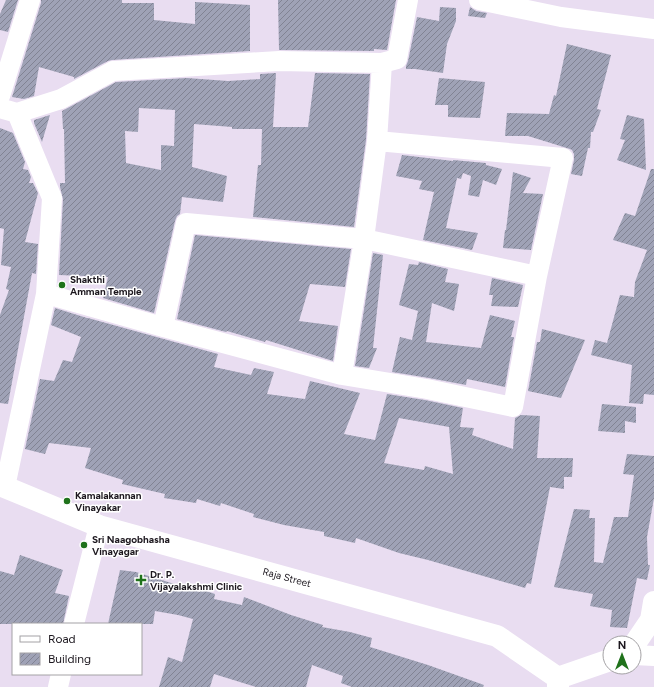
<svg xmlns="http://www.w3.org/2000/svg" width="654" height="687" font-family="Figtree,sans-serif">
<defs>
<pattern id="building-hatch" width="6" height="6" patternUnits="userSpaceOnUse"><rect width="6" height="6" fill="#9fa2b6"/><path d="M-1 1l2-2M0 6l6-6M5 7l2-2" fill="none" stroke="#818393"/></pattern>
</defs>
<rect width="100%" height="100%" fill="#e9ddf1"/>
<path fill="url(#building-hatch)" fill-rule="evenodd" d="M 6,0 L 18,0 L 8,32 L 0,30 L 0,14 Z
M 41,0 L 122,0 L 122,3 L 154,3 L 154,20 L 195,24 L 195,2 L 250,5 L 250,51 L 112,60 L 108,61 L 74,79 L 74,77 L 39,67 L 34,96 L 24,99 L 12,97 L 41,3 Z
M 278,0 L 396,0 L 387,50 L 374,49 L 374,51 L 279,50 Z
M 440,7 L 456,8 L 456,21 L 447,44 L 443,73 L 415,69 L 406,69 L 406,66 L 408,61 L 417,17 L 439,21 Z
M 470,7 L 476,11 L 487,13 L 485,18 L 468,16 Z
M 567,44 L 611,55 L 597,109 L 601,110 L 593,132 L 591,132 L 590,148 L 588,148 L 582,176 L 571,174 L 574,160 L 574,154 L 572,150 L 570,149 L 528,136 L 505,136 L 507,113 L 549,114 L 554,95 L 556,96 Z
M 276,73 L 273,127 L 308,127 L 315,73 L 370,74 L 366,140 L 354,227 L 253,217 L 258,165 L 261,165 L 262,129 L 232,129 L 232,127 L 194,124 L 192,167 L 227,176 L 223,202 L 182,197 L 180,214 L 177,216 L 175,221 L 154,313 L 103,298 L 108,277 L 59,275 L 63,199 L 60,187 L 60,183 L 65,183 L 64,129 L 63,129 L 62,111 L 116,82 L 187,78 L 228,81 L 260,79 L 260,74 ZM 139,108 L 175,110 L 174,146 L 161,145 L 161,170 L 126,163 L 125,131 L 138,132 Z
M 439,78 L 485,82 L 480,118 L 448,117 L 448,105 L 435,105 Z
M 50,115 L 42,142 L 34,123 L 34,120 Z
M 627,115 L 644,119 L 646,170 L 617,160 L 625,140 L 620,139 Z
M 0,128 L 13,133 L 25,162 L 23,169 L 28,170 L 31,177 L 29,183 L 33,183 L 38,193 L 25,242 L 38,244 L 36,274 L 32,273 L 8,404 L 0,403 L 0,315 L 9,290 L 6,289 L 11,267 L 1,265 L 4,229 L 0,228 Z
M 402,155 L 453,161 L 453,160 L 486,163 L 486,165 L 502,169 L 496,185 L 483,180 L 479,197 L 468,195 L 471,176 L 463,173 L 461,179 L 457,178 L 446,228 L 478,233 L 472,250 L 423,240 L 434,192 L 419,189 L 422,181 L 396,176 Z
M 651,169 L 654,169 L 654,395 L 644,394 L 643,404 L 629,403 L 632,365 L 591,355 L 595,340 L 607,343 L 620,295 L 634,297 L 635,282 L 647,250 L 613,240 L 625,213 L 635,216 Z
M 513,172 L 531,178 L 523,193 L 543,194 L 531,250 L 503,248 L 505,230 L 506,230 Z
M 195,235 L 351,249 L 345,287 L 310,284 L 299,321 L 338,326 L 333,361 L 266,340 L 265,342 L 227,331 L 226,332 L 177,319 Z
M 373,253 L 383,255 L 373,348 L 377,348 L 369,368 L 355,366 Z
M 419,262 L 448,269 L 445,282 L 459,284 L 454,311 L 432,303 L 426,342 L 481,348 L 490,315 L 515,321 L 511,337 L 514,337 L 505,387 L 467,379 L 466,385 L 429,378 L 392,372 L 400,337 L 412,340 L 418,311 L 399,305 L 409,264 L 418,265 Z
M 492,278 L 523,285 L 518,307 L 491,306 L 493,295 L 489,295 Z
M 55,308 L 87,318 L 88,318 L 218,354 L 214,367 L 251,375 L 254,368 L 274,372 L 267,394 L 305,399 L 310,381 L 360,393 L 344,434 L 375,440 L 387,394 L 425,400 L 463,408 L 460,427 L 474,428 L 472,435 L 513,449 L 515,418 L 521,415 L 540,416 L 537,458 L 573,458 L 572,477 L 564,477 L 564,489 L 550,487 L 531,584 L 527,583 L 525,588 L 428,560 L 399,553 L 356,538 L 355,543 L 324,536 L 324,532 L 284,525 L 253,517 L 254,514 L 221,503 L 220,506 L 197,499 L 196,503 L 164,498 L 165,494 L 122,484 L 123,480 L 85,468 L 91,448 L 49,443 L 45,454 L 25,449 L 40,379 L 54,381 L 63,360 L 72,362 L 81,337 L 51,325 ZM 399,418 L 449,427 L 453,474 L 425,466 L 424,470 L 384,463 Z
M 542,329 L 585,340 L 561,398 L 528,391 L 537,342 L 540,342 Z
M 602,404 L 636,407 L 636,423 L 625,421 L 625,433 L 598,431 Z
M 627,454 L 654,456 L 654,498 L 647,537 L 648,565 L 650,565 L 647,580 L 637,578 L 627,628 L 610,627 L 612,610 L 590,606 L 593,594 L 554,587 L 574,509 L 590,510 L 589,518 L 595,518 L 594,562 L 603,563 L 614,517 L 628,517 L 634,475 L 623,474 Z
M 20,555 L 63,570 L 55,593 L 69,596 L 63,624 L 0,624 L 0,571 L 14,575 Z
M 120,570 L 136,572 L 200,592 L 200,589 L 215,594 L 214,599 L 242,605 L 244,597 L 291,615 L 323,625 L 322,627 L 350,632 L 372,638 L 370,647 L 428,665 L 484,685 L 483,687 L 352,687 L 341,683 L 343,676 L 312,665 L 306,687 L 256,687 L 214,674 L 210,687 L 159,687 L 168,657 L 182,662 L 193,619 L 178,615 L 155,611 L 153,624 L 108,624 Z"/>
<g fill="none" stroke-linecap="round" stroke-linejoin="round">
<path stroke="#fff" stroke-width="20" d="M 479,0 L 561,17 L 654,29
M 0,96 L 30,0
M 0,108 L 17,113 L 61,99 L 113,71 L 279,61 L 382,63
M 46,294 L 163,327 L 342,375 L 427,389 L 513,407 L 537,276 L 563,158 L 377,141 L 382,63 L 397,59 L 408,0
M 163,327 L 186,223 L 364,239 L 537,276
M 342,375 L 364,239 L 377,141
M 5,487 L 46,294 L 52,198 L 17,113
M 74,624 L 99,526
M 634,655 L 654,656
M 58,687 L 61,674"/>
<path stroke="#fff" stroke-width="22" d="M 634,645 L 651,620 L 654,602
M 558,678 L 610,660"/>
<path stroke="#fff" stroke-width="22" d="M 0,485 L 99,526 L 497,636 L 558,678 L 558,687"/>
</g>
<g fill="#1f721b" stroke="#fff" stroke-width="1.5">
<circle cx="62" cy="285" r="4"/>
<circle cx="67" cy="501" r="4"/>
<circle cx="84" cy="545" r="4"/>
<path d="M139 574h4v4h4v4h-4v4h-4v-4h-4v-4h4z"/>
</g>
<g text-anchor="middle" stroke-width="3" stroke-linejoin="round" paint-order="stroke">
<g font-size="10" font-weight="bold" fill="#1c171e" stroke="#fff" text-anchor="start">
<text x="70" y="283">Shakthi<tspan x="70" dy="12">Amman Temple</tspan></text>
<text x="75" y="499">Kamalakannan<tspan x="75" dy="12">Vinayakar</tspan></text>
<text x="92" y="543">Sri Naagobhasha<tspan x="92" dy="12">Vinayagar</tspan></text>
<text x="150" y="578">Dr. P.<tspan x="150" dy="12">Vijayalakshmi Clinic</tspan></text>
</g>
<g font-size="10" fill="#1c171e" stroke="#fff">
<text transform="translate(287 577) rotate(15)" y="4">Raja Street</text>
</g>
</g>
<rect x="12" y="623" width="130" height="52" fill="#ffffff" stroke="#a4a2a5"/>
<rect x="20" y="636" width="20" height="6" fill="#ffffff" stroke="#a4a2a5"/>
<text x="48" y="643" font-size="12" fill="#1c171e">Road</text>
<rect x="20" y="653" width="20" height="12" fill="url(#building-hatch)" stroke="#a4a2a5"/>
<text x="48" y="663" font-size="12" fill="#1c171e">Building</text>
<g transform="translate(622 655)"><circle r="19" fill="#ffffff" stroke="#a4a2a5"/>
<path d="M0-3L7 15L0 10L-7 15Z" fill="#1f721b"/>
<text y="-6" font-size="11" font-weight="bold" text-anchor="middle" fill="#1c171e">N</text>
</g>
</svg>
